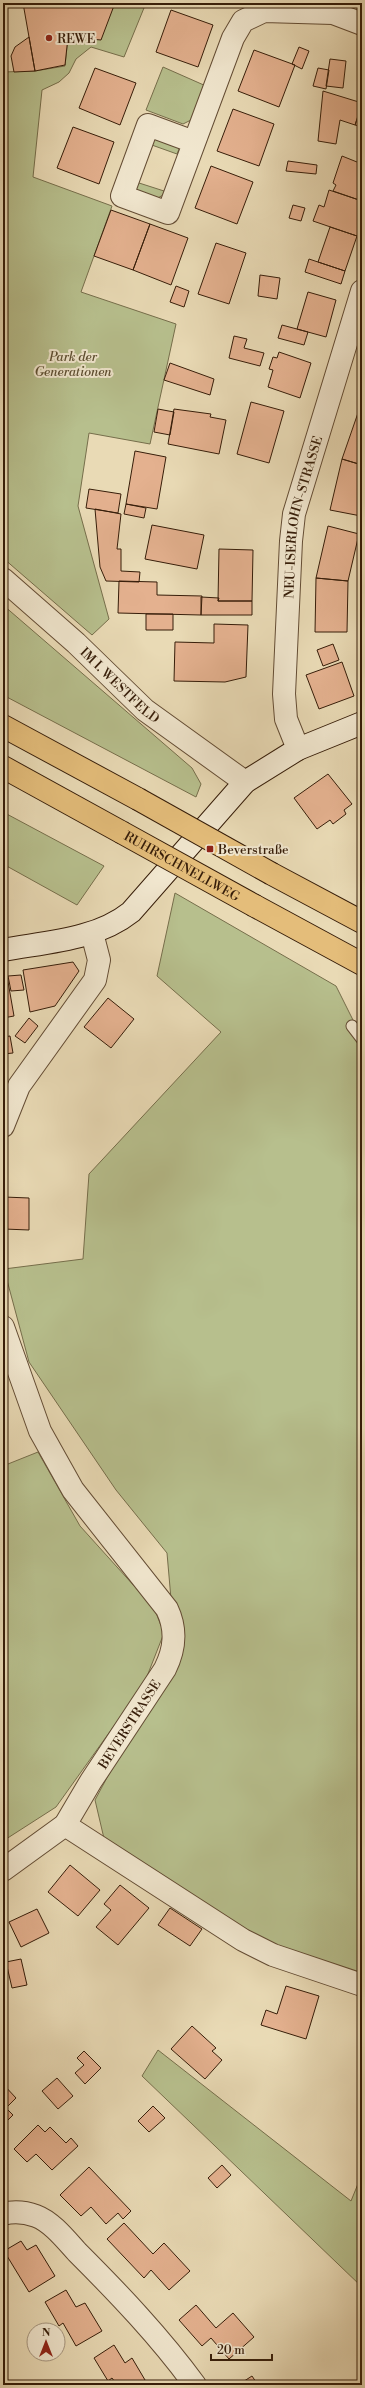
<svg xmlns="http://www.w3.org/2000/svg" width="365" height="2388" font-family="'Libre Bodoni',serif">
<rect width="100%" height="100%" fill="#e9dab5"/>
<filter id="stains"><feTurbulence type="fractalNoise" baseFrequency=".005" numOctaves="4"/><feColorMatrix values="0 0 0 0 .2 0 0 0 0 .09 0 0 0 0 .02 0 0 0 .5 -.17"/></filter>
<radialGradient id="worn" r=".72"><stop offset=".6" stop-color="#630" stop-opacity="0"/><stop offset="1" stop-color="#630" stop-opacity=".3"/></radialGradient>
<path fill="#b7bf8d" stroke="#766e4b" d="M 115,3 L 146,3 L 124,57 L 91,47 L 76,59 L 69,73 L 59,82 L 42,90 L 33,177 L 112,206 L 81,292 L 176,324 L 150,444 L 89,433 L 78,506 L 109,619 L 92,635 L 3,558 L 3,72 L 35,71 L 65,66 L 68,37 Z
M 163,67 L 206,86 L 193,119 L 183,124 L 146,110 Z
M 155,137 L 178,145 L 179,149 L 177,154 L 149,144 Z
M 136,182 L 164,191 L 163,195 L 156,199 L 135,189 Z
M 3,605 L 192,768 L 201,784 L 196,797 L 3,695 Z
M 3,812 L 104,866 L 77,905 L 3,864 Z
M 175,893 L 336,986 L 362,1038 L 362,1982 L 276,1954 L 106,1847 L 95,1800 L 161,1677 L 173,1622 L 167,1553 L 116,1490 L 29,1362 L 4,1269 L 83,1259 L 89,1174 L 221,1032 L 157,976 Z
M 38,1452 L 80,1526 L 154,1608 L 164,1633 L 144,1684 L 56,1807 L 3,1841 L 3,1466 Z
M 158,2050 L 351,2201 L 362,2174 L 362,2287 L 142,2076 Z"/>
<path fill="#e4b18f" stroke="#361d09" d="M 23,3 L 115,3 L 101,40 L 68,37 L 65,65 L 35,71 Z
M 171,10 L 213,25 L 198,67 L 156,52 Z
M 29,37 L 35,71 L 14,72 L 11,56 L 15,47 Z
M 299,47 L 309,51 L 302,69 L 292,64 Z
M 254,50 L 295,65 L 279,107 L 238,91 Z
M 330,59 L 346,61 L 343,88 L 326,86 Z
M 95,68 L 136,83 L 120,125 L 79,108 Z
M 318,68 L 329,70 L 326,89 L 313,86 Z
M 323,91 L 362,103 L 355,125 L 340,120 L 336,144 L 318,141 Z
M 362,106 L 362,127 L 355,125 Z
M 233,109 L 274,124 L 259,166 L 217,151 Z
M 73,127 L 114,142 L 99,184 L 57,168 Z
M 342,156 L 362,164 L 362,201 L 333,191 L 336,185 L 333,183 Z
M 288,161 L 317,165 L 316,174 L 286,171 Z
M 211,166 L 253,182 L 237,224 L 195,208 Z
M 329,190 L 362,201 L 362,221 L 357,236 L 313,221 L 319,205 L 324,207 Z
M 293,205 L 305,208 L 301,221 L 289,218 Z
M 111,210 L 150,224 L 133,270 L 94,256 Z
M 150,224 L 188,238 L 171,285 L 133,270 Z
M 330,227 L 357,236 L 345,271 L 318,262 Z
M 216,243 L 246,253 L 229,304 L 198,294 Z
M 309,259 L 345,271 L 341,284 L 305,272 Z
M 260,275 L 280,278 L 277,299 L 258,296 Z
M 176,286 L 189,291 L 184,307 L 170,302 Z
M 308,292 L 336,300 L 326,337 L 297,329 Z
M 282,325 L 308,332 L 304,345 L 278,338 Z
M 234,336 L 247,339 L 244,348 L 264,353 L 260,366 L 229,358 Z
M 279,352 L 311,363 L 300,398 L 268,387 L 273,370 L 269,369 L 273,357 L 277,358 Z
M 170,363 L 214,379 L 210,395 L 164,380 Z
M 251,402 L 284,411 L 269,463 L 237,454 Z
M 158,409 L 174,412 L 170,435 L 154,432 Z
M 174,409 L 211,414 L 210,417 L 226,420 L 219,454 L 168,444 Z
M 359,410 L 362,411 L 362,465 L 342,459 Z
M 135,451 L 166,457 L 157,509 L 126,504 Z
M 342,459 L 362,465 L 361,516 L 330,510 Z
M 89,489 L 121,494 L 118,513 L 86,508 Z
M 126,504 L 146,508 L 144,518 L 124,514 Z
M 95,509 L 121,514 L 117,549 L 121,549 L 121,571 L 140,572 L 139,582 L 106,581 L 100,567 Z
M 152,525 L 204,535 L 197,569 L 145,559 Z
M 328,526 L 359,534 L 348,581 L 316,578 Z
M 219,549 L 253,550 L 252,601 L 218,601 Z
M 316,578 L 348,581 L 347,632 L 315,632 Z
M 119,581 L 157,582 L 157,595 L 202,596 L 201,615 L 118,613 Z
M 201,597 L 219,598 L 218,601 L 252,601 L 252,615 L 201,615 Z
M 146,614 L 173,614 L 173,630 L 146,630 Z
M 214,624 L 248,625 L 246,677 L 225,682 L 174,681 L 175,642 L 214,643 Z
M 333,644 L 339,660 L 323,666 L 317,650 Z
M 342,662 L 354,696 L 319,709 L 306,675 Z
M 328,774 L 352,804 L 344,810 L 346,814 L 333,824 L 330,820 L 317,829 L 294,798 Z
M 73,962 L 79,971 L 55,1006 L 30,1012 L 23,970 Z
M 21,975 L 24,990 L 11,991 L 8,976 Z
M 7,976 L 14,1016 L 3,1018 L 3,977 Z
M 108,998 L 134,1019 L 111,1048 L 84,1027 Z
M 29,1018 L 38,1026 L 25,1043 L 15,1036 Z
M 10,1036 L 13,1053 L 3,1054 L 3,1037 Z
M 4,1197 L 29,1198 L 29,1230 L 4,1229 Z
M 70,1865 L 100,1890 L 78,1916 L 48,1892 Z
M 120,1885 L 149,1908 L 118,1945 L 96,1927 L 111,1910 L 104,1904 Z
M 170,1908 L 202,1929 L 190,1946 L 158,1925 Z
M 37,1909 L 49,1933 L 21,1947 L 9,1922 Z
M 21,1959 L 27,1985 L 12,1988 L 6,1962 Z
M 286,1986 L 319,1996 L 306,2039 L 261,2025 L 266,2010 L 277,2014 Z
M 192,2026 L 216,2048 L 212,2051 L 222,2060 L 205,2079 L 171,2049 Z
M 84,2051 L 101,2068 L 85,2084 L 75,2073 L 84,2065 L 77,2058 Z
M 57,2078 L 73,2096 L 58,2109 L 42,2091 Z
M 3,2084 L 16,2098 L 6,2108 L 13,2115 L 3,2125 Z
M 153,2106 L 165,2118 L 149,2132 L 138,2121 Z
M 38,2125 L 45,2132 L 50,2127 L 66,2143 L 71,2138 L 78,2146 L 52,2170 L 36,2154 L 27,2162 L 14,2149 Z
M 222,2165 L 231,2175 L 217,2188 L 208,2178 Z
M 89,2167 L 131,2211 L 123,2219 L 118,2213 L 106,2224 L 91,2207 L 81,2216 L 60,2195 Z
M 124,2223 L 153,2254 L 164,2243 L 190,2271 L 169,2290 L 151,2270 L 144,2278 L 107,2239 Z
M 21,2241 L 27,2250 L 36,2245 L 55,2276 L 29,2292 L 4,2251 Z
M 66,2290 L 76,2307 L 85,2303 L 102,2331 L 76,2346 L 63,2323 L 59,2326 L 45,2302 Z
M 196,2305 L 216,2328 L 233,2313 L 254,2337 L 229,2359 L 211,2338 L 202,2346 L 179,2320 Z
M 114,2345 L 125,2363 L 132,2358 L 148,2385 L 117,2385 L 112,2378 L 108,2381 L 94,2358 Z
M 252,2376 L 258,2385 L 238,2385 Z"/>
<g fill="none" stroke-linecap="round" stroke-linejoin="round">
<g stroke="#634c34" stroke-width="13">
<path id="service" d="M 352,1026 L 362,1039"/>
</g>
<g stroke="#634c34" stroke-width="24">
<g id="minor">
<path d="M 194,142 L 148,125 L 122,196 L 168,213 L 233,38 L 243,21 L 264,11 L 333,13 L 362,24"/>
<path id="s1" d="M 3,579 L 76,643 L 145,710 L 245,782"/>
<path id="s2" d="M 298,749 L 286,719 L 284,694 L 291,541 L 294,514 L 362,291"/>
<path d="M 3,1126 L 19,1086 L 95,980 L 99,960 L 92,933"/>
<path d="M 3,1327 L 40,1431 L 73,1490 L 167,1609 C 177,1630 175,1649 165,1669 L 91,1781 L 65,1825 L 3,1870"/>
<path d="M 65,1825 L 243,1940 L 273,1955 L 362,1985"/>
<path d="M 3,2214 C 14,2211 25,2212 36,2216 C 52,2222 66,2240 77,2252 C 119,2294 160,2337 195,2385"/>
</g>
</g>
<g stroke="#361d09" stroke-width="24">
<path id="secondary" d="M 3,950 C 46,942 96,940 131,912 L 245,782 L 298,749 L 362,723"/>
</g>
<g stroke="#361d09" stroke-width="24">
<path id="motorway" d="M 3,726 L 138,799
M 3,767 L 121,832
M 272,874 L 362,922
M 255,906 L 362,964"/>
</g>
<use href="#service" stroke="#f1e7cf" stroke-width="11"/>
<use href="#minor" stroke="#f1e7cf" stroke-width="22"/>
<use href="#secondary" stroke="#f1e7cf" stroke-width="22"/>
<use href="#motorway" stroke="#e4bd7a" stroke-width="22"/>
<g stroke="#361d09" stroke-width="24" stroke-linecap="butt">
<g id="motorway-bridge">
<path d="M 138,799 L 272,874"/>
<path id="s3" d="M 121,832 L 255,906"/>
</g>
</g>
<use href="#motorway-bridge" stroke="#e4bd7a" stroke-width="22"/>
</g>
<g fill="#8f2418" stroke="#f1e7cf" stroke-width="1.5">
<circle cx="49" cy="38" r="4"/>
<rect x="206" y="845" width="8" height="8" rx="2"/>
</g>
<g text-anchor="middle" stroke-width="4" stroke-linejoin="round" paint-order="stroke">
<g font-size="13" fill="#361d09" stroke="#f1e7cf" text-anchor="start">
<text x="57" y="43">REWE</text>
<text x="218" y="854">Beverstraße</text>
</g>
<g font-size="13" font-style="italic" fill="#5d4e31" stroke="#f1e7cf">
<text x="73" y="361">Park der<tspan x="73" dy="15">Generationen</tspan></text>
</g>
<g font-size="13" fill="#361d09" stroke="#f1e7cf">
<text dy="5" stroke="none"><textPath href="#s2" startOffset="236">NEU-ISERLOHN-STRASSE</textPath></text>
<text dy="5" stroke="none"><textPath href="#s1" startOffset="158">IM I. WESTFELD</textPath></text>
<text dy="5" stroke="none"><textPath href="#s3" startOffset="70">RUHRSCHNELLWEG</textPath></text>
<text transform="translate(129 1724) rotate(-57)" y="5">BEVERSTRASSE</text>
</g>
</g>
<rect width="365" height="2388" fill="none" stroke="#e9dab5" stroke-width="16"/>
<rect x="4" y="4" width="357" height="2380" fill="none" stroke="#361d09" stroke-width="2"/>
<rect x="8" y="8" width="349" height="2372" fill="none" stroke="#361d09"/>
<g transform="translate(46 2342)"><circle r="19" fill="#f1e7cf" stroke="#a69680"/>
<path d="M0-3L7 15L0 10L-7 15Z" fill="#8f2418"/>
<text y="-6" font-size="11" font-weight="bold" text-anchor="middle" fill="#361d09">N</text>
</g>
<path d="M211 2354v6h61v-6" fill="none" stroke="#361d09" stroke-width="2"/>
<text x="217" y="2354" font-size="12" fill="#361d09" stroke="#f1e7cf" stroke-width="3" paint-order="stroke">20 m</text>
<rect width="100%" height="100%" filter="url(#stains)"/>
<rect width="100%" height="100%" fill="url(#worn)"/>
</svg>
